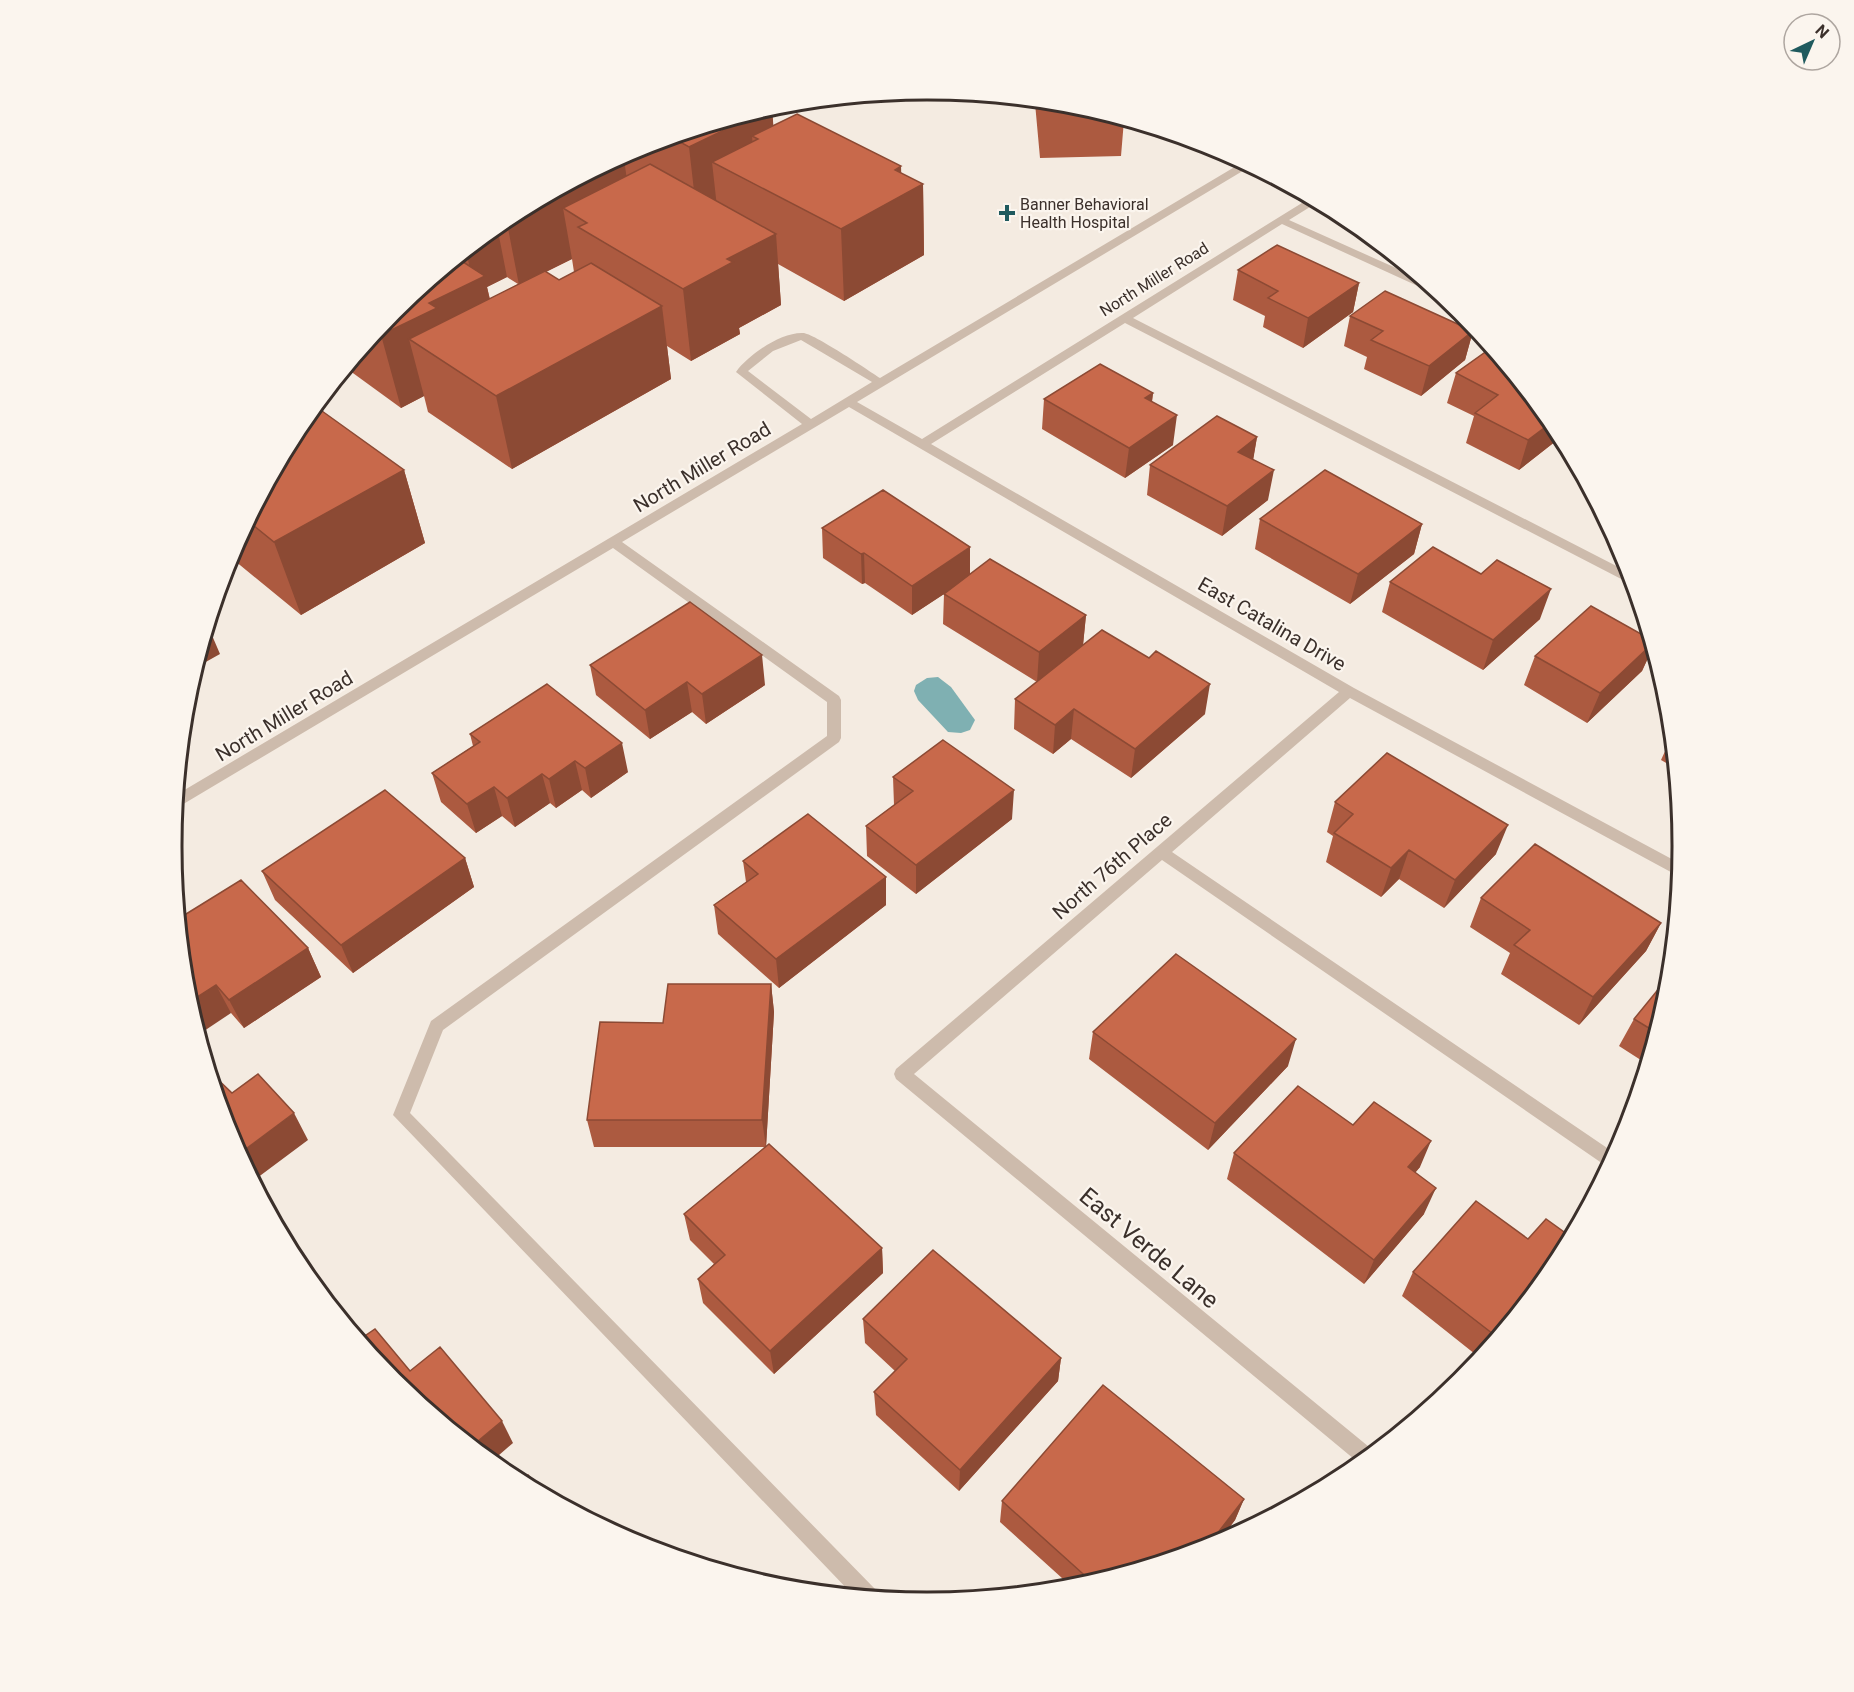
<svg xmlns="http://www.w3.org/2000/svg" width="1854" height="1692" font-family="Roboto,sans-serif">
<rect width="100%" height="100%" fill="#f4ebe1"/>
<path fill="#7fb0b2" d="M 938,677 L 951,687 L 975,720 L 970,730 L 961,733 L 948,732 L 918,700 L 914,691 L 916,685 L 927,678 Z"/>
<g fill="none" stroke-linecap="round" stroke-linejoin="round">
<path fill="#cdbbac" fill-rule="evenodd" d="M 1243,162 L 1251,166 L 857,402 L 922,439 L 1310,198 L 1318,202 L 1289,220 L 1425,281 L 1440,294 L 1433,293 L 1282,224 L 1133,318 L 1630,573 L 1633,583 L 1627,582 L 1125,323 L 931,444 L 1354,688 L 1681,864 L 1680,877 L 1350,698 L 1172,852 L 1616,1154 L 1608,1167 L 1606,1166 L 1162,860 L 914,1074 L 1374,1451 L 1360,1464 L 896,1079 L 894,1074 L 896,1069 L 1339,692 L 849,407 L 622,542 L 839,696 L 841,700 L 841,738 L 839,742 L 443,1030 L 410,1113 L 875,1589 L 878,1596 L 853,1595 L 393,1115 L 431,1021 L 827,736 L 827,702 L 613,548 L 175,809 L 176,795 L 802,424 L 736,372 C 748,355 781,332 803,333 C 813,333 868,370 880,378 ZM 801,340 L 872,382 L 811,419 L 748,371 L 773,351 Z"/>
</g>
<path fill="#ac5a40" fill-rule="evenodd" d="M 927,90 L 978,95 L 914,95 L 914,91 Z
M 1014,99 L 1075,105 L 1124,120 L 1121,156 L 1040,158 L 1035,103 L 1016,102 Z
M 772,107 L 773,126 L 901,173 L 923,184 L 924,255 L 844,301 L 778,264 L 781,305 L 739,328 L 740,334 L 691,361 L 667,346 L 671,379 L 512,469 L 428,412 L 424,396 L 401,408 L 346,368 L 393,311 L 507,217 L 638,147 ZM 572,259 L 574,272 L 559,280 L 546,272 ZM 507,277 L 518,284 L 490,299 L 487,287 Z
M 1238,270 L 1359,283 L 1353,312 L 1303,348 L 1263,327 L 1265,316 L 1233,300 Z
M 1350,316 L 1473,331 L 1465,360 L 1421,396 L 1364,369 L 1367,357 L 1344,346 Z
M 1491,348 L 1556,426 L 1561,437 L 1519,470 L 1466,443 L 1474,416 L 1447,403 L 1456,373 Z
M 1153,393 L 1152,402 L 1173,445 L 1125,478 L 1042,429 L 1044,399 Z
M 299,426 L 404,470 L 425,543 L 301,615 L 229,556 Z
M 1257,437 L 1253,459 L 1268,500 L 1222,536 L 1147,495 L 1150,465 Z
M 1572,456 L 1576,464 L 1570,461 Z
M 1260,519 L 1422,524 L 1414,554 L 1350,604 L 1255,549 Z
M 822,528 L 970,574 L 1086,615 L 1083,645 L 1205,714 L 1131,778 L 1071,739 L 1053,754 L 1014,729 L 1015,699 L 1037,682 L 943,624 L 944,594 L 912,615 L 865,583 L 862,584 L 823,558 Z
M 1390,582 L 1540,619 L 1483,670 L 1382,612 Z
M 1650,639 L 1653,647 L 1642,671 L 1587,723 L 1524,685 L 1535,656 Z
M 590,665 L 765,685 L 706,724 L 692,712 L 650,739 L 596,695 Z
M 470,734 L 628,772 L 591,798 L 582,790 L 556,808 L 550,803 L 515,827 L 502,816 L 476,833 L 441,802 L 432,773 L 473,746 Z
M 1672,736 L 1675,768 L 1661,760 Z
M 893,777 L 1012,819 L 916,894 L 867,856 L 866,826 L 894,805 Z
M 1335,802 L 1496,854 L 1444,908 L 1399,879 L 1381,897 L 1326,862 L 1333,836 L 1327,832 Z
M 465,858 L 474,887 L 353,973 L 275,900 L 262,871 Z
M 743,861 L 886,905 L 779,988 L 718,934 L 714,905 L 746,882 Z
M 1481,898 L 1661,923 L 1646,951 L 1579,1025 L 1501,974 L 1510,953 L 1470,927 Z
M 308,948 L 321,977 L 244,1028 L 231,1013 L 185,993 Z
M 771,984 L 774,1012 L 766,1147 L 882,1248 L 883,1273 L 774,1374 L 703,1303 L 698,1279 L 714,1264 L 690,1240 L 684,1214 L 765,1147 L 594,1147 L 587,1120 Z
M 1668,994 L 1647,1064 L 1619,1046 L 1634,1019 Z
M 1093,1032 L 1288,1066 L 1208,1150 L 1089,1059 Z
M 1353,1125 L 1420,1167 L 1415,1173 L 1424,1214 L 1364,1284 L 1227,1179 L 1234,1153 Z
M 1528,1239 L 1555,1266 L 1480,1358 L 1402,1296 L 1413,1272 Z
M 863,1319 L 1061,1358 L 1058,1381 L 959,1491 L 876,1415 L 874,1392 L 895,1371 L 865,1343 Z
M 1244,1499 L 1235,1520 L 1216,1545 L 1074,1588 L 1073,1588 L 1000,1522 L 1002,1501 Z"/>
<path fill="#8c4a34" d="M 772,107 L 777,176 L 758,139 L 752,136 L 756,185 L 712,162 L 717,207 L 697,217 L 689,147 Z
M 624,159 L 634,229 L 587,223 L 563,208 L 572,259 L 519,285 L 506,218 L 571,183 Z
M 901,166 L 902,196 L 923,184 L 924,255 L 844,301 L 841,229 L 895,170 Z
M 497,226 L 507,277 L 487,287 L 500,348 L 409,339 L 424,396 L 401,408 L 381,335 L 429,303 L 473,282 L 466,251 Z
M 776,234 L 781,305 L 739,328 L 740,334 L 691,361 L 683,289 L 727,259 Z
M 1359,283 L 1353,312 L 1303,348 L 1308,318 Z
M 662,306 L 671,379 L 512,469 L 496,396 Z
M 1473,331 L 1465,360 L 1421,396 L 1429,366 Z
M 1153,393 L 1149,423 L 1145,398 Z
M 1177,415 L 1173,445 L 1125,478 L 1129,448 Z
M 1552,422 L 1561,437 L 1519,470 L 1528,440 Z
M 1257,437 L 1252,467 L 1238,452 Z
M 404,470 L 425,543 L 301,615 L 274,542 Z
M 1274,470 L 1268,500 L 1222,536 L 1227,506 Z
M 1422,524 L 1414,554 L 1350,604 L 1358,574 Z
M 970,547 L 970,577 L 912,615 L 912,586 Z
M 864,553 L 865,583 L 862,584 L 861,554 Z
M 1551,589 L 1540,619 L 1483,670 L 1493,640 Z
M 1086,615 L 1083,645 L 1037,682 L 1039,652 Z
M 208,626 L 220,654 L 195,668 Z
M 1652,644 L 1653,647 L 1642,671 L 1587,723 L 1600,693 Z
M 762,655 L 765,685 L 706,724 L 702,694 Z
M 687,682 L 692,712 L 650,739 L 645,710 Z
M 1210,684 L 1205,714 L 1131,778 L 1135,749 Z
M 1074,709 L 1071,739 L 1053,754 L 1055,725 Z
M 622,743 L 628,772 L 591,798 L 585,768 Z
M 575,761 L 582,790 L 556,808 L 549,779 Z
M 542,774 L 550,803 L 515,827 L 507,798 Z
M 494,787 L 502,816 L 476,833 L 467,804 Z
M 1014,790 L 1012,819 L 916,894 L 916,865 Z
M 1508,825 L 1496,854 L 1444,908 L 1455,880 Z
M 1409,850 L 1399,879 L 1381,897 L 1391,868 Z
M 465,858 L 474,887 L 353,973 L 341,945 Z
M 886,877 L 886,905 L 779,988 L 776,959 Z
M 1661,923 L 1646,951 L 1579,1025 L 1593,997 Z
M 308,948 L 321,977 L 244,1028 L 229,1000 Z
M 771,984 L 774,1012 L 766,1147 L 762,1120 Z
M 216,985 L 231,1013 L 198,1035 L 188,1003 Z
M 1296,1039 L 1288,1066 L 1208,1150 L 1215,1123 Z
M 294,1113 L 308,1140 L 253,1181 L 239,1154 Z
M 1431,1141 L 1420,1167 L 1397,1193 L 1408,1167 Z
M 1436,1188 L 1424,1214 L 1364,1284 L 1374,1260 Z
M 882,1248 L 883,1273 L 774,1374 L 770,1351 Z
M 340,1306 L 354,1330 L 352,1331 L 335,1310 Z
M 1061,1358 L 1058,1381 L 959,1491 L 960,1470 Z
M 502,1421 L 513,1443 L 491,1462 L 472,1446 Z
M 1244,1499 L 1235,1520 L 1217,1544 L 1206,1548 Z"/>
<path fill="#c8694b" stroke="#8c4a34" stroke-width="1.5" d="M 1042,101 L 1075,105 L 1042,105 Z
M 772,107 L 689,147 L 671,137 Z
M 797,114 L 901,166 L 895,170 L 923,184 L 841,229 L 712,162 L 758,139 L 752,136 Z
M 620,157 L 624,159 L 571,183 Z
M 650,164 L 776,234 L 727,259 L 733,262 L 683,289 L 578,227 L 587,223 L 563,208 Z
M 1277,245 L 1359,283 L 1308,318 L 1268,298 L 1278,291 L 1238,270 Z
M 457,258 L 485,276 L 429,303 L 437,308 L 381,335 L 376,332 L 393,311 Z
M 591,263 L 662,306 L 496,396 L 409,339 L 545,271 L 559,280 Z
M 1385,291 L 1473,331 L 1429,366 L 1371,340 L 1383,331 L 1350,316 Z
M 1491,348 L 1552,422 L 1528,440 L 1475,413 L 1498,395 L 1456,373 Z
M 1100,364 L 1153,393 L 1145,398 L 1177,415 L 1129,448 L 1044,399 Z
M 315,406 L 404,470 L 274,542 L 248,521 L 299,426 Z
M 1217,416 L 1257,437 L 1238,452 L 1274,470 L 1227,506 L 1150,465 Z
M 1325,470 L 1422,524 L 1358,574 L 1260,519 Z
M 883,490 L 970,547 L 912,586 L 864,553 L 861,554 L 822,528 Z
M 1433,547 L 1481,574 L 1497,560 L 1551,589 L 1493,640 L 1390,582 Z
M 990,559 L 1086,615 L 1039,652 L 944,594 Z
M 690,602 L 762,655 L 702,694 L 687,682 L 645,710 L 590,665 Z
M 1591,606 L 1650,639 L 1652,644 L 1600,693 L 1535,656 Z
M 1102,630 L 1149,658 L 1156,651 L 1210,684 L 1135,749 L 1074,709 L 1055,725 L 1015,699 Z
M 547,684 L 622,743 L 585,768 L 575,761 L 549,779 L 542,774 L 507,798 L 494,787 L 467,804 L 432,773 L 480,742 L 470,734 Z
M 943,740 L 1014,790 L 916,865 L 866,826 L 913,791 L 893,777 Z
M 1387,753 L 1508,825 L 1455,880 L 1409,850 L 1391,868 L 1334,833 L 1353,814 L 1335,802 Z
M 385,790 L 465,858 L 341,945 L 262,871 Z
M 808,814 L 886,877 L 776,959 L 714,905 L 758,874 L 743,861 Z
M 1535,844 L 1661,923 L 1593,997 L 1514,945 L 1530,930 L 1481,898 Z
M 241,880 L 308,948 L 229,1000 L 216,985 L 188,1003 L 185,993 L 178,919 Z
M 1176,954 L 1296,1039 L 1215,1123 L 1093,1032 Z
M 1670,975 L 1668,994 L 1657,1033 L 1634,1019 Z
M 668,984 L 771,984 L 762,1120 L 587,1120 L 600,1022 L 663,1023 Z
M 209,1072 L 210,1072 L 232,1093 L 258,1074 L 294,1113 L 239,1154 L 228,1135 Z
M 1298,1086 L 1353,1125 L 1374,1102 L 1431,1141 L 1408,1167 L 1436,1188 L 1374,1260 L 1234,1153 Z
M 769,1144 L 882,1248 L 770,1351 L 698,1279 L 725,1255 L 684,1214 Z
M 1476,1201 L 1528,1239 L 1546,1219 L 1571,1237 L 1555,1266 L 1497,1337 L 1413,1272 Z
M 286,1242 L 340,1306 L 335,1310 L 298,1266 Z
M 933,1250 L 1061,1358 L 960,1470 L 874,1392 L 907,1359 L 863,1319 Z
M 375,1329 L 410,1371 L 440,1347 L 502,1421 L 472,1446 L 392,1380 L 359,1340 Z
M 1103,1385 L 1244,1499 L 1206,1548 L 1092,1582 L 1002,1501 Z
M 528,1475 L 545,1495 L 520,1482 Z"/>
<path fill="#1f5a5e" stroke="#fbf5ee" stroke-width="2" d="M1004 204h6v6h6v6h-6v6h-6v-6h-6v-6h6z"/>
<g text-anchor="middle" stroke-width="4.5" stroke-linejoin="round" paint-order="stroke">
<g font-size="16" fill="#3b302b" stroke="#fbf5ee" text-anchor="start">
<text x="1020" y="210">Banner Behavioral<tspan x="1020" dy="18">Health Hospital</tspan></text>
</g>
<g font-size="16" fill="#3b302b" stroke="#fbf5ee">
<text transform="translate(1154 279) rotate(-32)" y="6">North Miller Road</text>
</g>
<g font-size="20" fill="#3b302b" stroke="#fbf5ee">
<text transform="translate(702 467) rotate(-31)" y="7">North Miller Road</text>
<text transform="translate(1272 624) rotate(30)" y="7">East Catalina Drive</text>
<text transform="translate(284 716) rotate(-31)" y="7">North Miller Road</text>
<text transform="translate(1112 866) rotate(-41)" y="7">North 76th Place</text>
</g>
<g font-size="24" fill="#3b302b" stroke="#fbf5ee">
<text transform="translate(1149 1248) rotate(40)" y="8">East Verde Lane</text>
</g>
</g>
<path d="M0 0H1854V1692H0ZM927 100H927A745 745 0 0 1 1672 845V847A745 745 0 0 1 927 1592H927A745 745 0 0 1 182 847V845A745 745 0 0 1 927 100Z" fill="#fbf5ee" fill-rule="evenodd"/>
<path fill="none" stroke="#3b302b" stroke-width="3" d="M927 100H927A745 745 0 0 1 1672 845V847A745 745 0 0 1 927 1592H927A745 745 0 0 1 182 847V845A745 745 0 0 1 927 100Z"/>
<g transform="translate(1812 42) rotate(44)"><circle r="28" fill="#fbf5ee" stroke="#aea6a0" stroke-width="1.5"/>
<path d="M0-4.5L10 22L0 15L-10 22Z" fill="#1f5a5e"/>
<text y="-9" font-size="16" font-weight="bold" text-anchor="middle" fill="#3b302b">N</text>
</g>
</svg>
